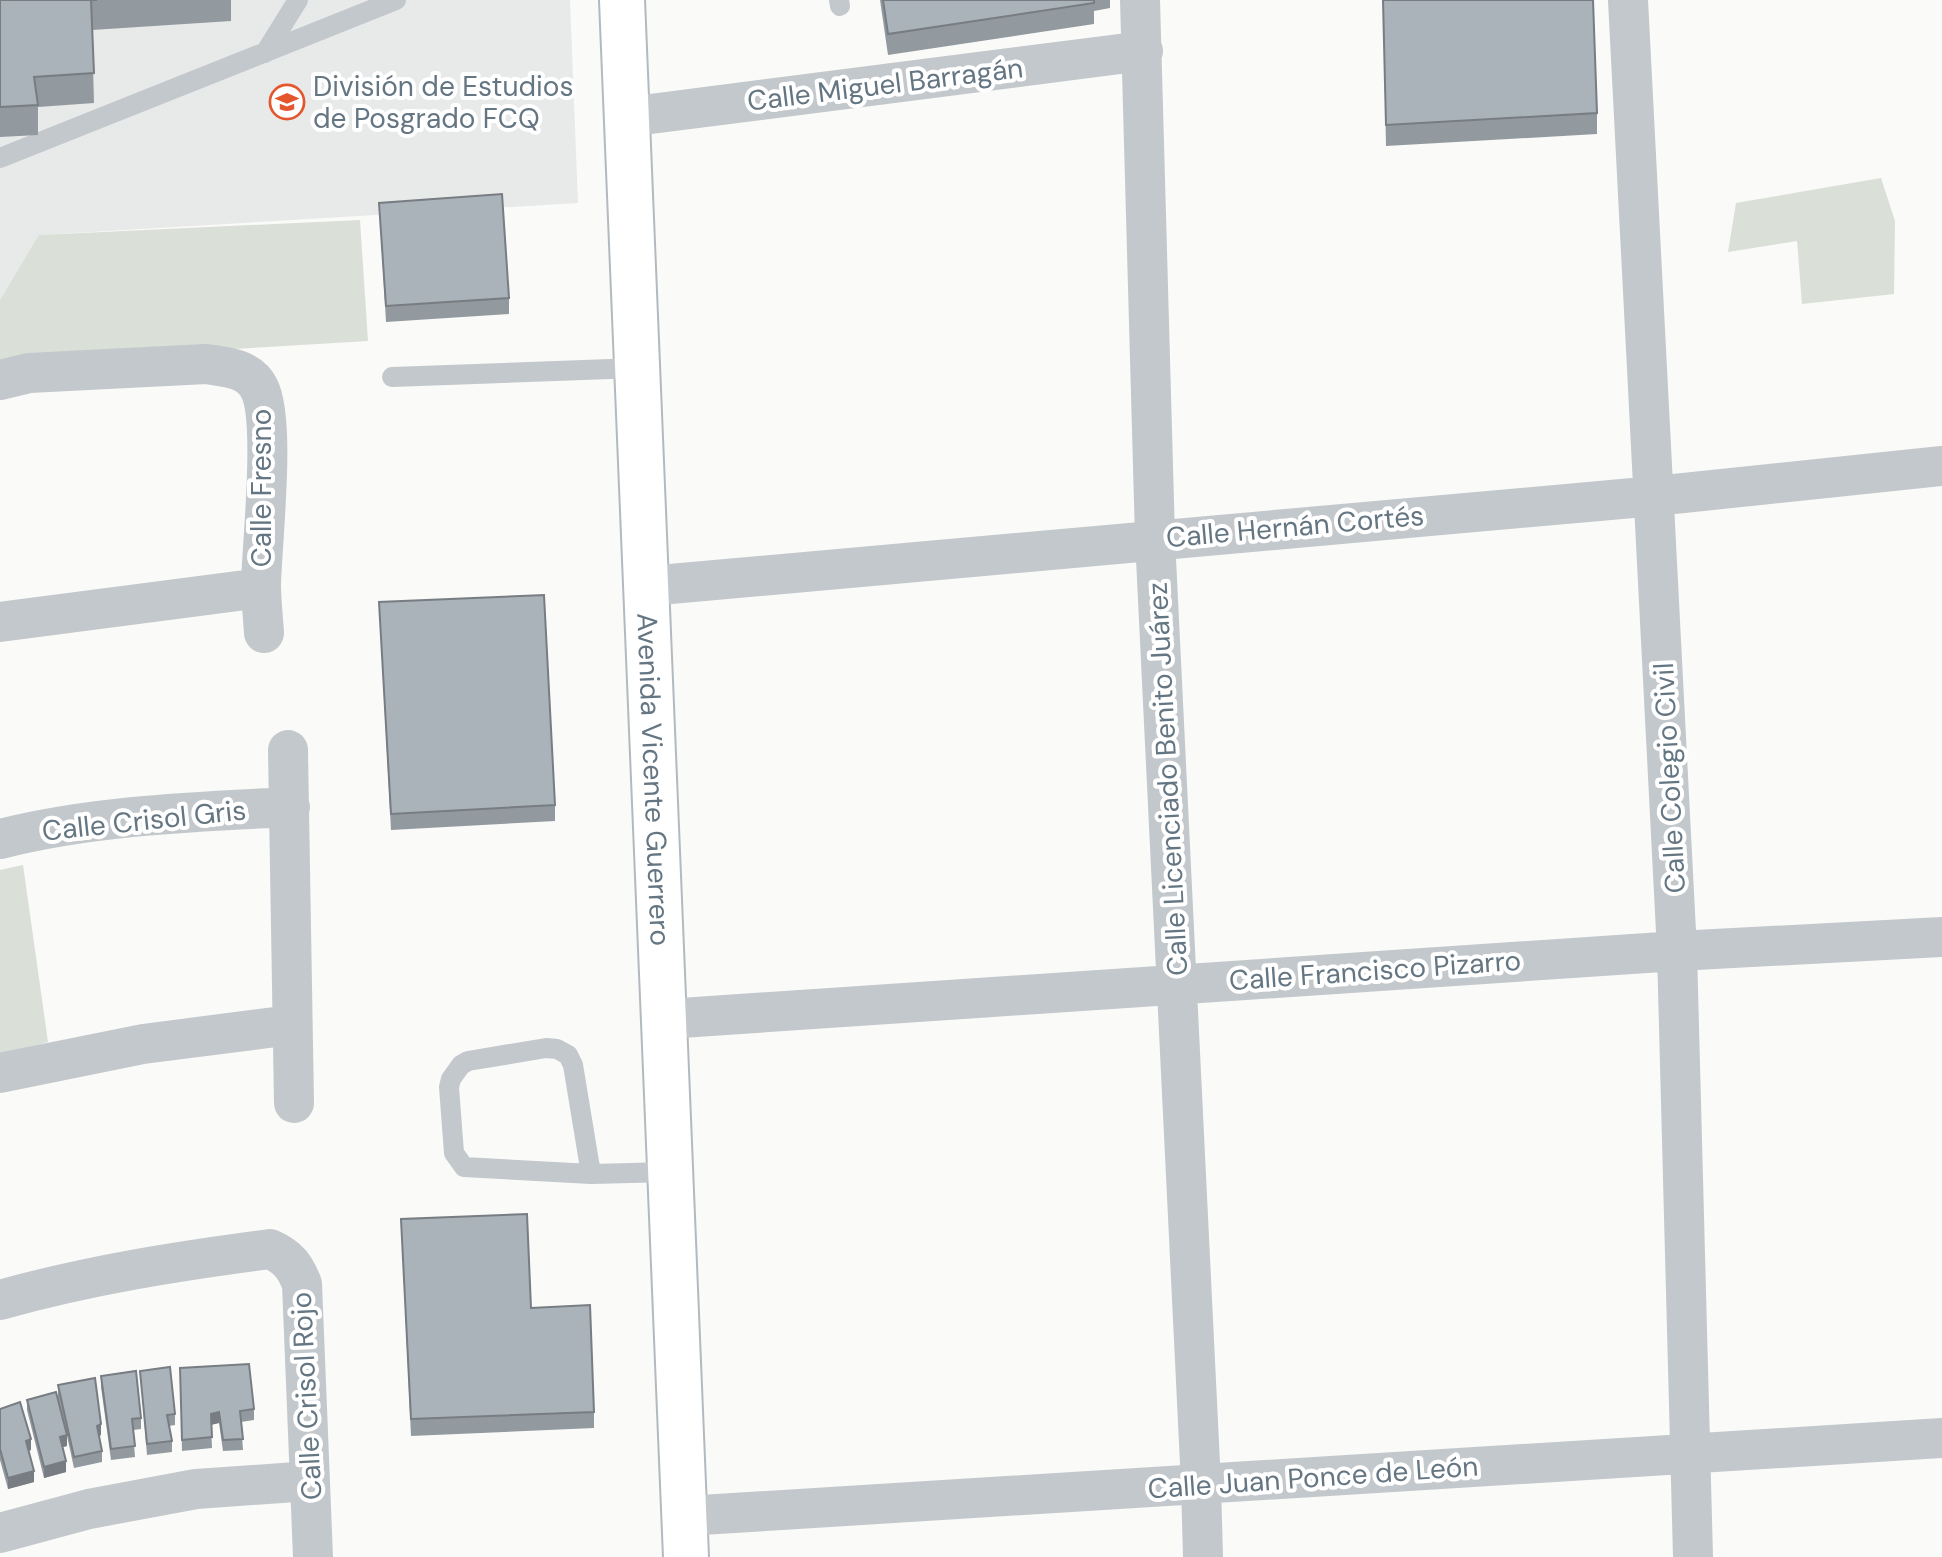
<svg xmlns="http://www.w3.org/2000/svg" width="1942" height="1557" font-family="'DM Sans',sans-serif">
<rect width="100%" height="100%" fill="#fafaf8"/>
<path fill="#e8e9e9" d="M 0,0 L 570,0 L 578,203 L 40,235 L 0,300 Z"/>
<path fill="#dadfd7" d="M 1881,178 L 1895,221 L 1894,294 L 1802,304 L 1797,241 L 1728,252 L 1736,203 Z
M 360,220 L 368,341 L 0,363 L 0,300 L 39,235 Z
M 23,865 L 48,1042 L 0,1056 L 0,870 Z"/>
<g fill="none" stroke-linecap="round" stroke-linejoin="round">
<g stroke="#b3babf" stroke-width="48">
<g id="secondary">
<path id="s1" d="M 622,0 L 686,1557"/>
</g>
</g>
<path stroke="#c3c8cc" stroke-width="20" d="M 839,0 L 840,6
M 265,53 L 298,0
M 0,158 L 396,0
M 392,377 L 638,368
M 591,1174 L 573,1065 L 568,1055 L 557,1049 L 546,1048 L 468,1061 L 461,1065 L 451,1079 L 449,1087 L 454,1153 L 464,1167 L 591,1174 L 671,1172"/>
<path stroke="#c3c8cc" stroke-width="40" d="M 1140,0 L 1155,538 L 1201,1484 L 1203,1557
M 1628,0 L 1677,951 L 1693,1557
M 627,117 L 1143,51
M 0,380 L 29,373 L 206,364 C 226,367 249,368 259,388 C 276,419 262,543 261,584 C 261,600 263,617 264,633
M 648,586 L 1655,496 L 1942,466
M 0,622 L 261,588
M 288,750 L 294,1103
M 0,839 C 95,815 193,812 290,807
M 666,1019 L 1677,951 L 1942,937
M 0,1073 L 143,1044 L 291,1025
M 0,1300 C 89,1275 178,1261 270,1249 C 288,1257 295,1266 302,1284 L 313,1557
M 685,1516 L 1942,1438
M 0,1533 L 89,1509 L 196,1489 L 310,1481"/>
<use href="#secondary" stroke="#fff" stroke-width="44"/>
</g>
<path fill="#929a9f" d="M 0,0 L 231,0 L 231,21 L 92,30 L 94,103 L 38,107 L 38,135 L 0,137 Z
M 880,0 L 1110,0 L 1110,8 L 1094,11 L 1094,24 L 888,55 Z
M 1383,0 L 1597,113 L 1597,134 L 1386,146 Z
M 379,203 L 509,298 L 509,314 L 386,322 Z
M 379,602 L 555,805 L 555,821 L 391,830 Z
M 401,1219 L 531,1308 L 594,1412 L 594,1428 L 411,1436 Z
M 180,1368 L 254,1409 L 254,1420 L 241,1422 L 243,1450 L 223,1451 L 219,1423 L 211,1424 L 212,1448 L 182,1451 Z
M 140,1371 L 175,1414 L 175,1425 L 169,1426 L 172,1441 L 172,1452 L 147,1455 Z
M 101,1376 L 141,1418 L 141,1429 L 133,1430 L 135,1457 L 111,1460 L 101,1387 Z
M 58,1385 L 101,1435 L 99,1436 L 102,1451 L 102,1462 L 74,1468 L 67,1436 L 67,1446 L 62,1447 L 66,1472 L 44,1478 L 27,1410 L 27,1400 L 58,1396 Z
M 0,1409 L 31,1450 L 28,1451 L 34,1482 L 8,1489 L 0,1460 Z"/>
<path fill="#777d82" d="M 219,1412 L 219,1423 L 211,1425 L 211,1414 Z
M 101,1424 L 101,1435 L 97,1437 L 97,1426 Z
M 67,1435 L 67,1446 L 60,1448 L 60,1437 Z
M 31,1439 L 31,1450 L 26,1452 L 26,1441 Z
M 66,1461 L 66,1472 L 44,1478 L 44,1467 Z
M 34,1471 L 34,1482 L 8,1489 L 8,1478 Z"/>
<path fill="#aab3b9" stroke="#777d82" stroke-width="2" d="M 0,0 L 97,0 L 91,0 L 94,73 L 34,77 L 38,105 L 0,107 Z
M 883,0 L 1094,0 L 1094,3 L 888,34 Z
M 1383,0 L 1593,0 L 1597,113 L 1386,125 Z
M 502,194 L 509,298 L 386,306 L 379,203 Z
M 544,595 L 555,805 L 391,814 L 379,602 Z
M 527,1214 L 531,1308 L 590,1305 L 594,1412 L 411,1419 L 401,1219 Z
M 249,1364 L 254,1409 L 240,1411 L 243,1439 L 223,1440 L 219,1412 L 211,1414 L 212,1437 L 182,1440 L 180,1368 Z
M 170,1367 L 175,1414 L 167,1415 L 172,1441 L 147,1444 L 140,1371 Z
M 136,1371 L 141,1418 L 132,1419 L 135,1446 L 111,1449 L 101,1376 Z
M 95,1378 L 101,1424 L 97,1426 L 102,1451 L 74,1457 L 58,1385 Z
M 56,1392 L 67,1435 L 60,1437 L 66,1461 L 44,1467 L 27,1400 Z
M 20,1402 L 31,1439 L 26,1441 L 34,1471 L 8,1478 L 0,1449 L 0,1409 Z"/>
<defs>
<g id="university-ring" transform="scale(1.8)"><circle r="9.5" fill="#fff" stroke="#e4572e" stroke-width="1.5"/><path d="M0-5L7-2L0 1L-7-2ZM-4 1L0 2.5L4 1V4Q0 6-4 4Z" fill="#e4572e"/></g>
</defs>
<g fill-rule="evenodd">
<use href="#university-ring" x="287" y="102"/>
</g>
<g text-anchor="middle" stroke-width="8" stroke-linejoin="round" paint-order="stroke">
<g font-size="28" fill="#657683" stroke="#fff">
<text transform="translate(885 84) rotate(-7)" y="10">Calle Miguel Barragán</text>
<text transform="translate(261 488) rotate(-90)" y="10">Calle Fresno</text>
<text transform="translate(1295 526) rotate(-5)" y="10">Calle Hernán Cortés</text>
<text dy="10" stroke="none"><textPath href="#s1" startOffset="780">Avenida Vicente Guerrero</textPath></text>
<text transform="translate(1669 778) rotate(-93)" y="10">Calle Colegio Civil</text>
<text transform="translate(1167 779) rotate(-93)" y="10">Calle Licenciado Benito Juárez</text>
<text transform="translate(144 820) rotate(-6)" y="10">Calle Crisol Gris</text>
<text transform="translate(1375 970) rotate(-4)" y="10">Calle Francisco Pizarro</text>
<text transform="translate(306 1396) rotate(-93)" y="10">Calle Crisol Rojo</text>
<text transform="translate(1313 1477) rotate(-4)" y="10">Calle Juan Ponce de León</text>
</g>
<g font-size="28" fill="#657683" stroke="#fff" text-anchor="start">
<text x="313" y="96">División de Estudios<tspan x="313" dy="32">de Posgrado FCQ</tspan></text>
</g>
</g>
</svg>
